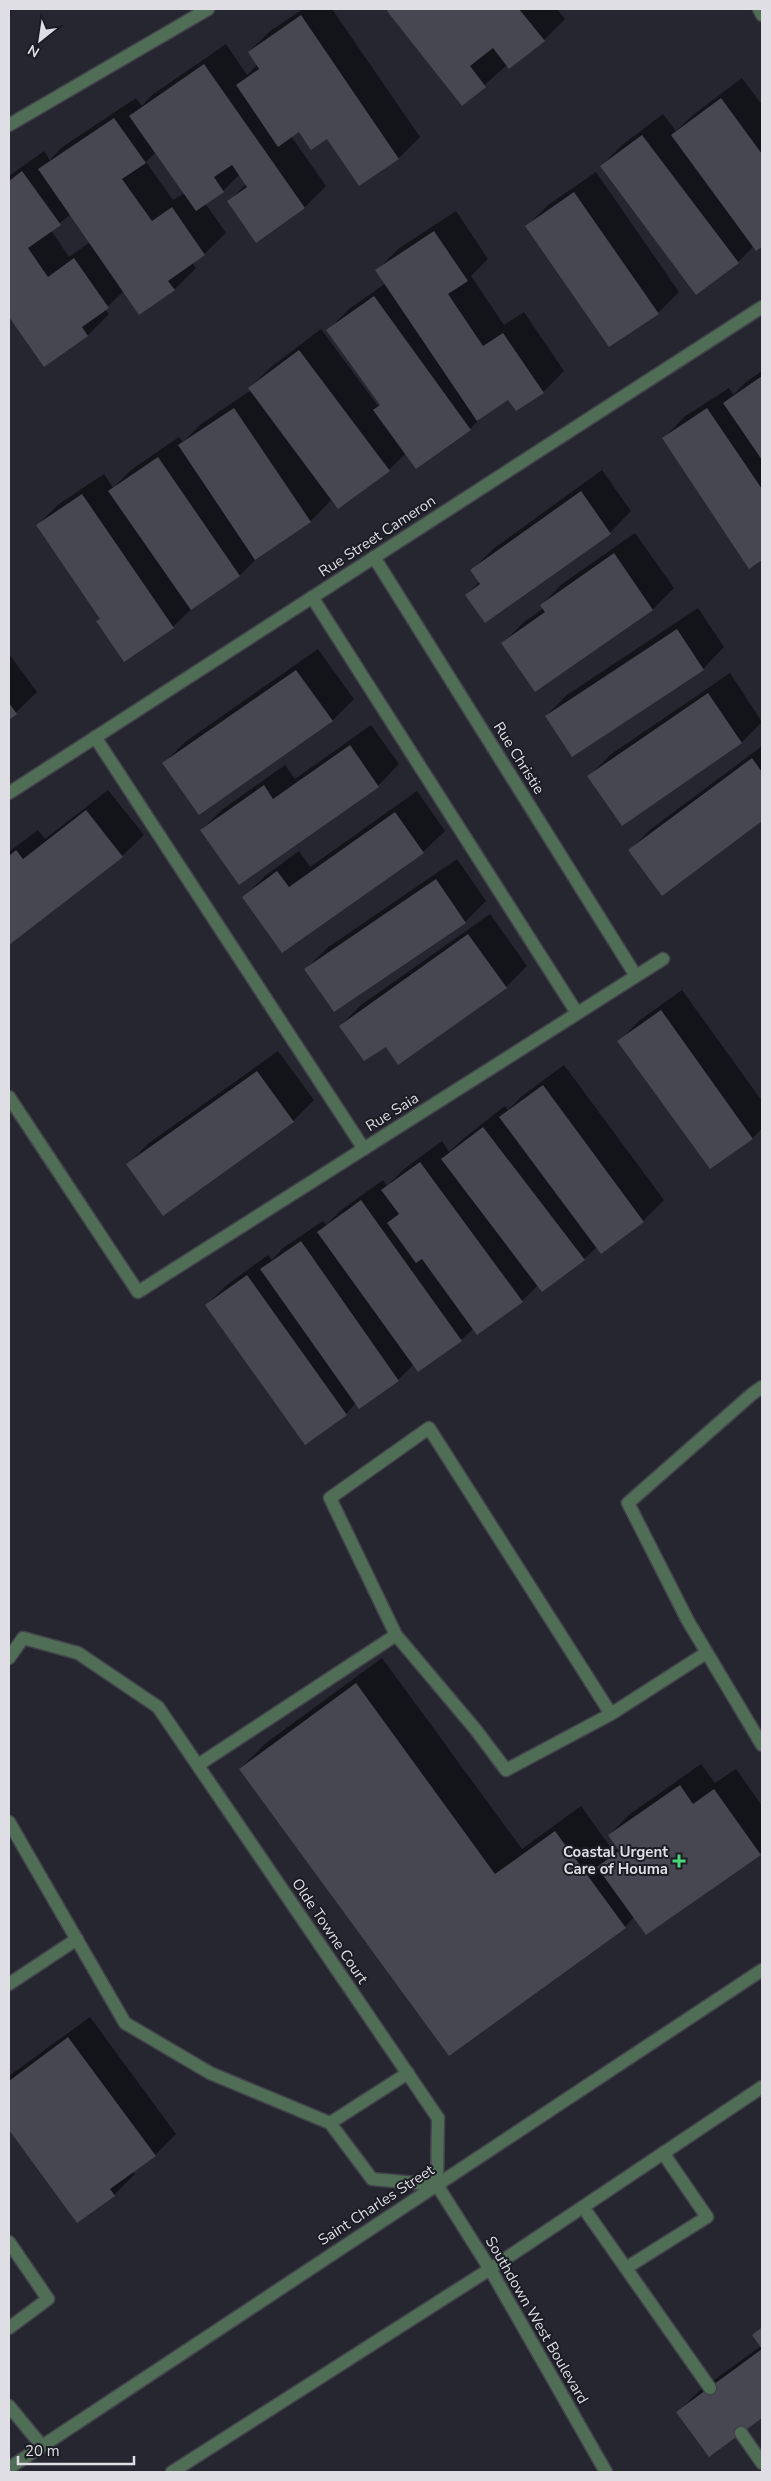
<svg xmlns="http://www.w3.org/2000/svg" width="771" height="2481" font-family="'Nunito Sans',sans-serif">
<rect width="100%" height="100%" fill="#25262f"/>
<path fill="#0007" fill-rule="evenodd" d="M 303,9 L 332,9 L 420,137 L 399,158 L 360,184 L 327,137 L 299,131 L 291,136 L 326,186 L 305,207 L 256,241 L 228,202 L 247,183 L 240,174 L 223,191 L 205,203 L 226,233 L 204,254 L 192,263 L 196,268 L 175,289 L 139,313 L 124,291 L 105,309 L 109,314 L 88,335 L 45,365 L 9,315 L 9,176 L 44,151 L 50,160 L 61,148 L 136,98 L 142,106 L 152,95 L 226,44 L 247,75 L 258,64 L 249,52 L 270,31 ZM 156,152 L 185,193 L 173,200 L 146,162 ZM 71,214 L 90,242 L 69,257 L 51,230 Z
M 391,9 L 557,9 L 565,19 L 544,40 L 507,65 L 463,104 L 389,11 Z
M 742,78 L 762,105 L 762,246 L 757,250 L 754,246 L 738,262 L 601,166 L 622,145 L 663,114 L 676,131 L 693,115 Z
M 596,172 L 679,292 L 658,313 L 527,226 L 548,205 Z
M 456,211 L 488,259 L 471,276 L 504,325 L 524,312 L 564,371 L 543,392 L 508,399 L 487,412 L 470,429 L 406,453 L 389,470 L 338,507 L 332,499 L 311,521 L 260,555 L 240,575 L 193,607 L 173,627 L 124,660 L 98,621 L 101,618 L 37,525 L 59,504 L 104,474 L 113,488 L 131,470 L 179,437 L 183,442 L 201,424 L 251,390 L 249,388 L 271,367 L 321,329 L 378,406 L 380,404 L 328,330 L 349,309 L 386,283 L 377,270 L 398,249 Z
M 762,371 L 762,559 L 750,567 L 663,439 L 684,417 L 729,388 L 733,395 L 746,382 Z
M 602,470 L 631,511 L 610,533 L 485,621 L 466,595 L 480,581 L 472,570 L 493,549 Z
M 635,533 L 674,588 L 653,609 L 536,690 L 503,643 L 524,622 L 544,608 L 541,605 L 562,584 Z
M 698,608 L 724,647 L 703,669 L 546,716 L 567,695 Z
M 318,649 L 354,699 L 333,720 L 199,813 L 164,763 L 185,742 Z
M 9,654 L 37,692 L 9,719 Z
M 730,673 L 762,722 L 742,742 L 622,824 L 589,776 L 610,755 Z
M 371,725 L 399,764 L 378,786 L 239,883 L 201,830 L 223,809 L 285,765 L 295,779 Z
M 762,746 L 762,819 L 662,894 L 630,850 L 651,829 Z
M 108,790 L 144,835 L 122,856 L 9,944 L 9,852 L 38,830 L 45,839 Z
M 417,791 L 445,831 L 423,852 L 283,951 L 244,897 L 265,876 L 299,851 L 310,867 Z
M 457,859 L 486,901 L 465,922 L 306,969 L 327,948 Z
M 490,914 L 527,966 L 506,987 L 386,1045 L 340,1026 L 361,1005 Z
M 682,990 L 762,1101 L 762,1128 L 753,1138 L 710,1168 L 619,1041 L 640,1020 Z
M 278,1051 L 314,1100 L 293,1121 L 128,1164 L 149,1143 Z
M 564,1065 L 664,1200 L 643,1221 L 597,1247 L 584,1259 L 538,1285 L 522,1301 L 478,1333 L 474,1328 L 461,1340 L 414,1364 L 398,1380 L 359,1407 L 356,1403 L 346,1414 L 305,1443 L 206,1305 L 228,1284 L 268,1255 L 272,1260 L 283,1248 L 323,1221 L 326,1225 L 340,1211 L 383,1180 L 387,1186 L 404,1169 L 442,1141 L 449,1152 L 464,1138 L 505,1106 L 508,1110 L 522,1096 Z
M 382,1658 L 522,1849 L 581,1806 L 614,1852 L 618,1848 L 609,1835 L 630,1814 L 701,1764 L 715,1783 L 736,1769 L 762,1806 L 762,1852 L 634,1917 L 625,1927 L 449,2054 L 240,1769 L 266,1743 Z
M 90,2017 L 176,2134 L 155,2155 L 133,2171 L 135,2174 L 114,2195 L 77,2222 L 9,2128 L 9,2076 Z
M 762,2326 L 762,2416 L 710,2455 L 678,2412 L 699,2391 L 761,2346 L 753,2335 Z"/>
<path fill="#464751" d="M 390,9 L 519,9 L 545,41 L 509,69 L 493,48 L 470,66 L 486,87 L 462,106 L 387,11 Z
M 301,15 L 399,159 L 359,186 L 327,139 L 311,150 L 299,132 L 278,147 L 236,85 L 259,69 L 248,52 Z
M 204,64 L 305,208 L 256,243 L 227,201 L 247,187 L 232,165 L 214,177 L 224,192 L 196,211 L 129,116 Z
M 721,98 L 762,154 L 762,247 L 756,251 L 671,135 Z
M 114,118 L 146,163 L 122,179 L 152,221 L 172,207 L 205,255 L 168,281 L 175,290 L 139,315 L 38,169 Z
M 642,135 L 739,263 L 696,295 L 600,166 Z
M 22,171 L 61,225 L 28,248 L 48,277 L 74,258 L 109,308 L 82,327 L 88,336 L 44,367 L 9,317 L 9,181 Z
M 574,192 L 659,314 L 609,347 L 525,226 Z
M 434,231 L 468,281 L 448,294 L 483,346 L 503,333 L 544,393 L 516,411 L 508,400 L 477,421 L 375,270 Z
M 374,296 L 471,430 L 416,469 L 373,410 L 380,405 L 326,330 Z
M 299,350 L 390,471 L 338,509 L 248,388 Z
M 762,376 L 762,460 L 723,403 Z
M 234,408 L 311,522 L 255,560 L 178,445 Z
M 707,408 L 762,489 L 762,560 L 749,569 L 662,438 Z
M 158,457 L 240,576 L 191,610 L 108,491 Z
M 581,491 L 611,534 L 485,623 L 465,595 L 480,584 L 470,570 Z
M 82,494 L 174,628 L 124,662 L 96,621 L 100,619 L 36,525 Z
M 614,553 L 653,610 L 535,692 L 501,643 L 545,612 L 540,605 Z
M 677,629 L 704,670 L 572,757 L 545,716 Z
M 296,670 L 333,721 L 199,815 L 162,763 Z
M 708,693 L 742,743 L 622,826 L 587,776 Z
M 9,703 L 17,714 L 9,720 Z
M 350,745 L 379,787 L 239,885 L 200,830 L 264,785 L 273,799 Z
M 752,758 L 762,772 L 762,821 L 662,896 L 628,850 Z
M 86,810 L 123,857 L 9,945 L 9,856 L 16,850 L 23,859 Z
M 395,812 L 424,853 L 282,953 L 242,897 L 277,871 L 289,887 Z
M 436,879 L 466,923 L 334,1012 L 304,969 Z
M 468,934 L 507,988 L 398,1065 L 386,1047 L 364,1061 L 339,1026 Z
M 661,1010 L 753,1139 L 710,1169 L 617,1041 Z
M 257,1071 L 294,1122 L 163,1216 L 126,1164 Z
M 543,1085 L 644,1222 L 601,1254 L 499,1117 Z
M 483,1127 L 585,1260 L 542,1292 L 441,1159 Z
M 420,1162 L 523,1302 L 477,1335 L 422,1259 L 416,1263 L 387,1223 L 399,1214 L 381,1190 Z
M 361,1200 L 462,1341 L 418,1372 L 317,1232 Z
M 301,1241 L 399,1381 L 359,1409 L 260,1269 Z
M 247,1275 L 347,1415 L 305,1445 L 205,1305 Z
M 356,1683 L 495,1874 L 555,1831 L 626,1928 L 449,2056 L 239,1769 Z
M 680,1785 L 693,1804 L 714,1789 L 761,1855 L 646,1935 L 597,1867 L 619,1851 L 608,1835 Z
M 68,2037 L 156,2156 L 110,2189 L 115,2196 L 77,2223 L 9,2130 L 9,2081 Z
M 762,2327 L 762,2418 L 709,2457 L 676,2412 L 762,2349 L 752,2335 Z"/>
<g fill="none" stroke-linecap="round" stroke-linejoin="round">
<g stroke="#43434c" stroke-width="15">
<path id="service" d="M 374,557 L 636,976
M 312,597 L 577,1013
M 95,737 L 364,1149
M 9,793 L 762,307
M 9,1097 L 138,1292 L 663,959
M 762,1387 L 752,1394 L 628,1503 L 688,1621 L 762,1745
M 9,1658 L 23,1638 L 78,1653 L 158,1707 L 438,2118 L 437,2185 L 372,2179 L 330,2123 L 210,2073 L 125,2023 L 9,1822
M 611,1714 L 706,1653
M 198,1765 L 396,1635 L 476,1730 L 506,1770 L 611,1714 L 429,1428 L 330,1498 L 396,1635
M 9,1984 L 77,1939
M 330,2123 L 408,2073
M 583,2207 L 710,2388
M 9,2242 L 48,2299 L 9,2328
M 626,2268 L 707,2217 L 663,2153
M 9,2406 L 42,2446
M 741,2433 L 762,2463"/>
</g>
<g stroke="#43434c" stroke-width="15">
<path id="minor" d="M 9,125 L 208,9
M 437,2185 L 490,2269 L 606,2472"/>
</g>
<g stroke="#43434c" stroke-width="15">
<path id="tertiary" d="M 759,9 L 762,15
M 9,2468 L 762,1970
M 172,2472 L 490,2269 L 762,2087"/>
</g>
<use href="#service" stroke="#506d56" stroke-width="12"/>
<use href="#minor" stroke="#506d56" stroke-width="12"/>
<use href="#tertiary" stroke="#506d56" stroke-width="12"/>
</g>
<path fill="#49d778" stroke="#1c1c25" stroke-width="2" d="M676.5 1853.5h5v5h5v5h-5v5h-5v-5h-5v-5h5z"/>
<g text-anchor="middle" stroke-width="4" stroke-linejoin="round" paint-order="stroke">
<g font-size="15" fill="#dedee4" stroke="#1c1c25">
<text transform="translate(377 536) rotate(-33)" y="5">Rue Street Cameron</text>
<text transform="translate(519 758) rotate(58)" y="5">Rue Christie</text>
<text transform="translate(392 1112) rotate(-32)" y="5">Rue Saia</text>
<text transform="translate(330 1931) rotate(56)" y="5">Olde Towne Court</text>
<text transform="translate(376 2205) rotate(-33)" y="5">Saint Charles Street</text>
<text transform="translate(537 2320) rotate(60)" y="5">Southdown West Boulevard</text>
</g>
<g font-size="15" font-weight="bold" fill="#dedee4" stroke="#1c1c25" text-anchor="end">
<text x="668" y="1857">Coastal Urgent<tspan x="668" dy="17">Care of Houma</tspan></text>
</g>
</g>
<rect width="771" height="2481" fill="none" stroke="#dedee4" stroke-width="20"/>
<g transform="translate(40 40) rotate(210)" stroke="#1c1c25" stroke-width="4" paint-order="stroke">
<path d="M0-4L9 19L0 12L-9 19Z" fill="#dedee4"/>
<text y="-8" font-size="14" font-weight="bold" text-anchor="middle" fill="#dedee4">N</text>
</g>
<path d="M18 2456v8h116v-8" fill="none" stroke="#dedee4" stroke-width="2.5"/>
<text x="25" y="2456" font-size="15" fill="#dedee4" stroke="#1c1c25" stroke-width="4" paint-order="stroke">20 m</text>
</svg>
